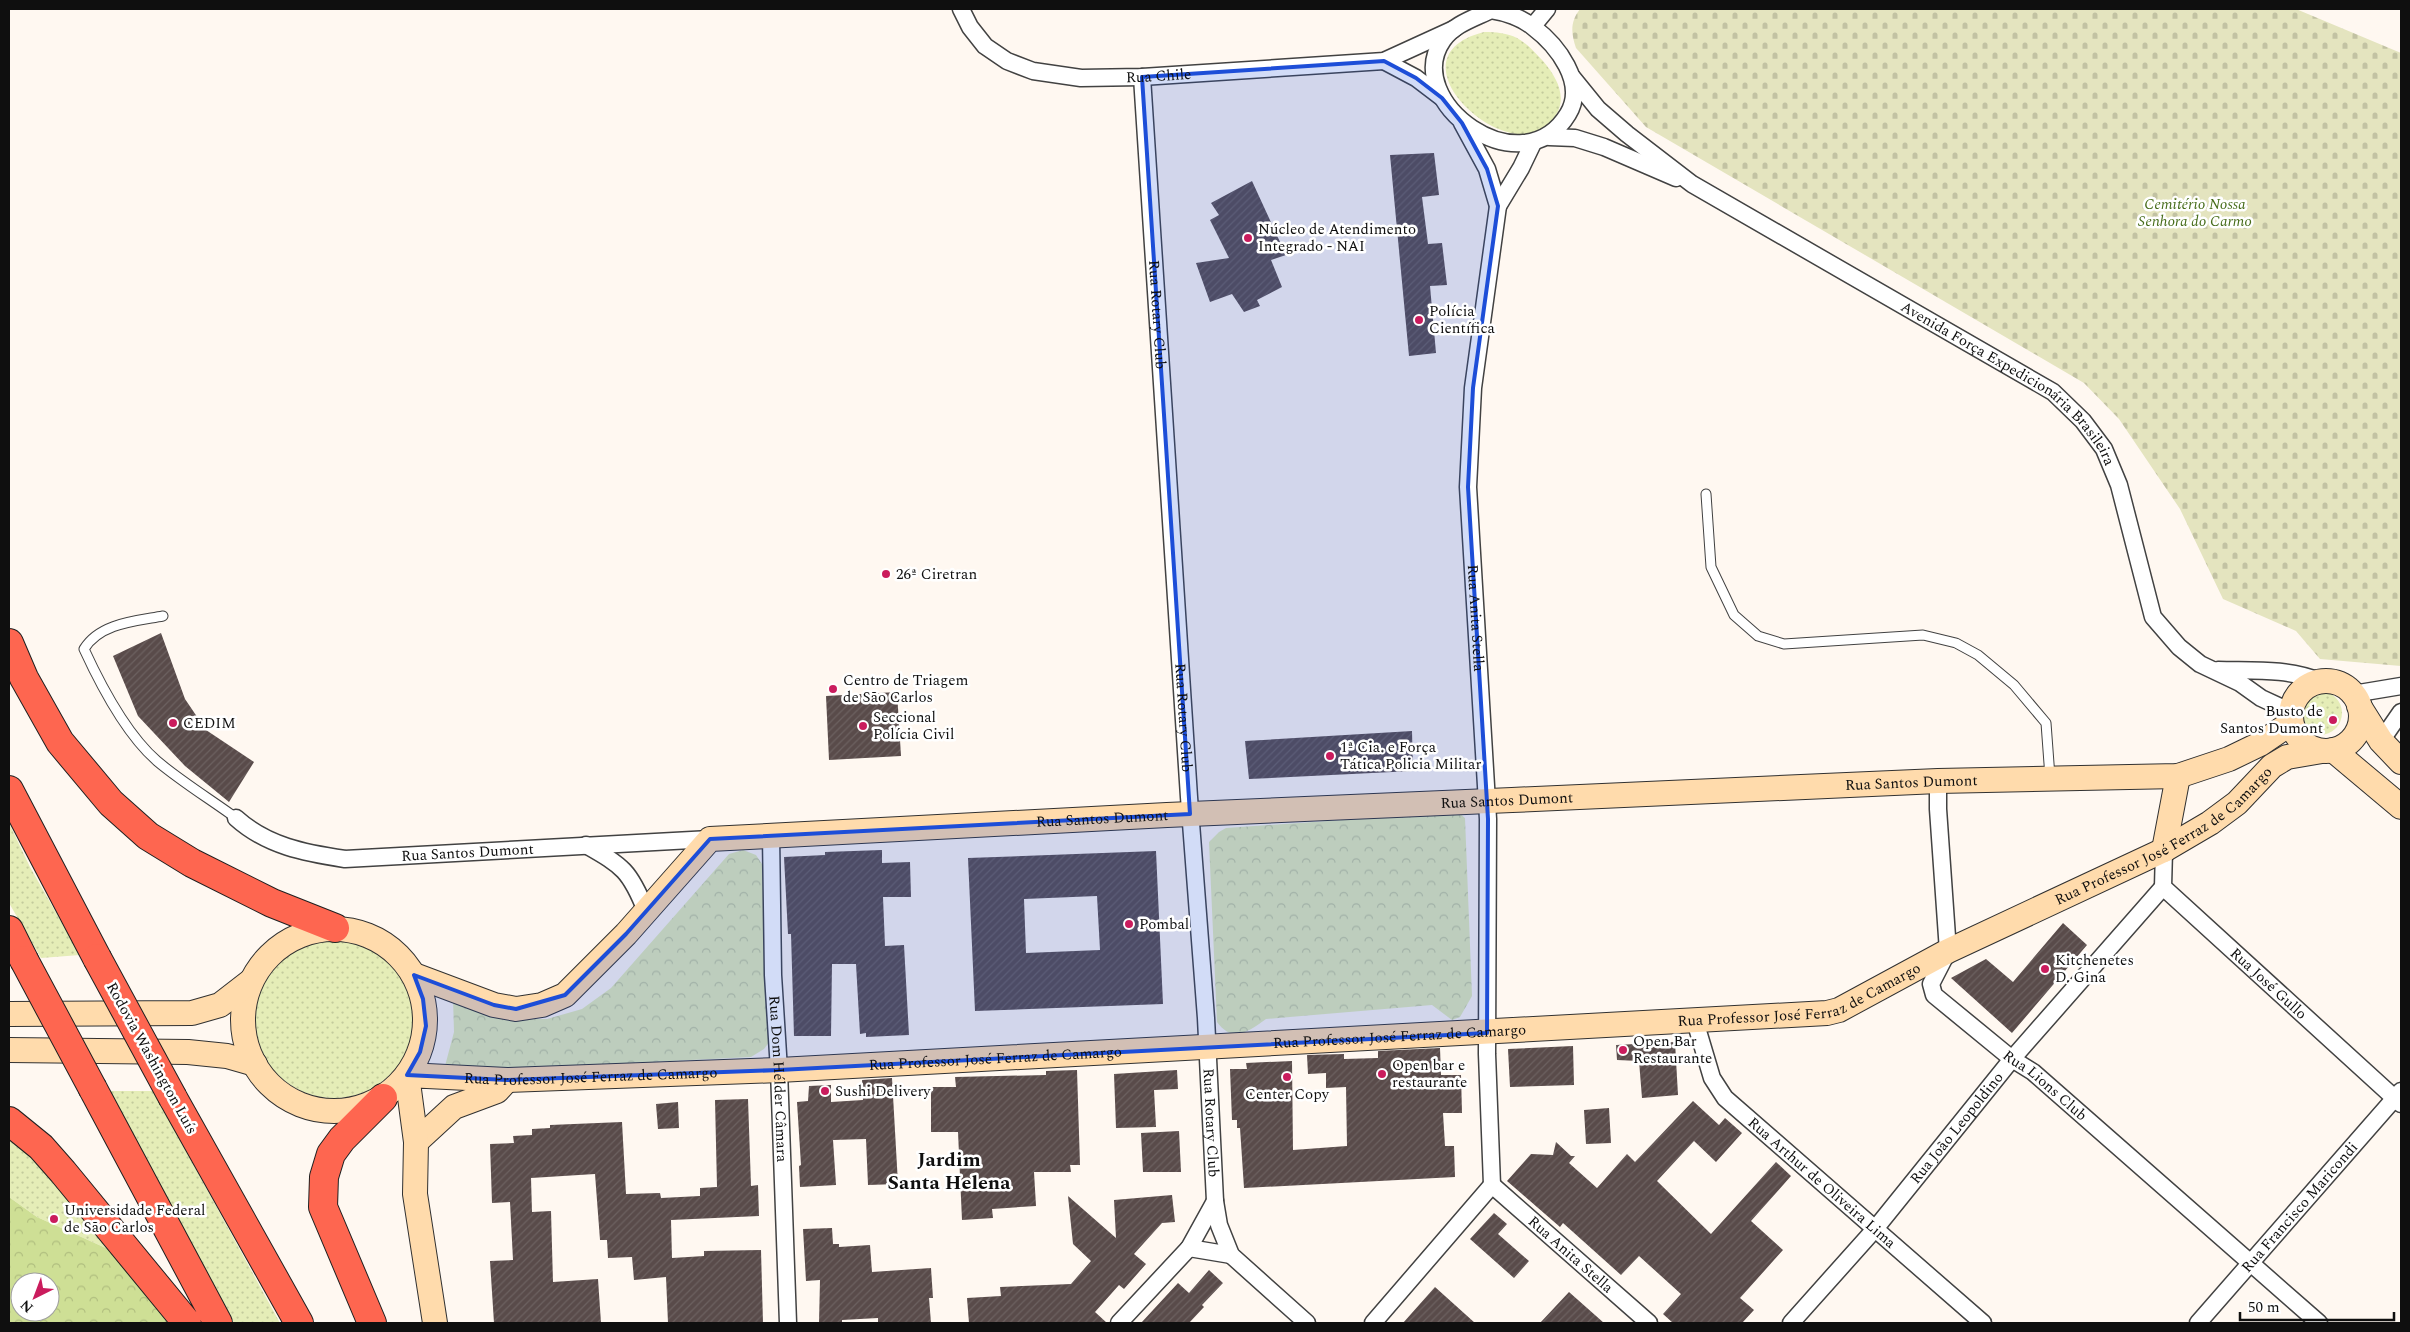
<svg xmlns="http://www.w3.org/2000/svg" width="2410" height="1332" font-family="Spectral,serif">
<defs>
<pattern id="grass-dots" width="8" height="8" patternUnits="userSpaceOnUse" patternTransform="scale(1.25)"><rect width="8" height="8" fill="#e5edb7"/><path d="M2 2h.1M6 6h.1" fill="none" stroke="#c3ca9c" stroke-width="1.8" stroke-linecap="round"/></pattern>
<pattern id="forest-crowns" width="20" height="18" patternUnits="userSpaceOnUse" patternTransform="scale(1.25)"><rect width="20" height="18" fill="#cedf95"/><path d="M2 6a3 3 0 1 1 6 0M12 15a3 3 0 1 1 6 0" fill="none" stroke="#b0be7f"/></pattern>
<pattern id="cemetery-stones" width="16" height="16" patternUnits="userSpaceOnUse" patternTransform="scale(1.25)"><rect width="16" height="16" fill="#e4e4bf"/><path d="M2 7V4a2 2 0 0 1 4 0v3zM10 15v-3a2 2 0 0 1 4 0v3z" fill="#c2c2a3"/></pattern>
<pattern id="park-crowns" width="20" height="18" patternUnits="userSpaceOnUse" patternTransform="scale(1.25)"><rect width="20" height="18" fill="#e5edb7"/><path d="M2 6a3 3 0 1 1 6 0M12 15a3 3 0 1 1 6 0" fill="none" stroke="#c3ca9c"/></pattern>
<pattern id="building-hatch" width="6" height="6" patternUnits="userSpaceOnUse" patternTransform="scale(1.25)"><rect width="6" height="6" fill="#594b4a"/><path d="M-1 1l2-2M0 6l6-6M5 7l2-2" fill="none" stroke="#6c6160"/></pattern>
</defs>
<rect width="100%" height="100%" fill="#fff8f1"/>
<path fill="url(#grass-dots)" d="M 1484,32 C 1496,32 1507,33 1517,38 C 1528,44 1535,53 1543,61 C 1561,82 1571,106 1545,127 C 1502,163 1386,57 1484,32 Z
M2298 713a22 22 0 1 1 44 0a22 22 0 1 1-44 0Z
M 9,823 L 30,867 L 80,955 L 41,958 L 9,903 Z
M254 1018a80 80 0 1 1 160 0a80 80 0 1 1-160 0Z
M 110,1091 L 153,1091 L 280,1323 L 234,1323 Z
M 9,1123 L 139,1263 L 37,1217 L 9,1197 Z"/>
<path fill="url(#forest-crowns)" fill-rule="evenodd" d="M 9,1197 L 37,1217 L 139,1263 L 187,1323 L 9,1323 ZM 20,1282 L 50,1282 L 50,1312 L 20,1312 Z"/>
<path fill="url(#cemetery-stones)" d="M 1580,9 L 2296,9 L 2401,53 L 2401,666 L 2320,659 L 2296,631 L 2223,599 L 2180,509 L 2119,419 L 2084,383 L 1646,127 L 1576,48 C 1571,33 1570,22 1580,9 Z"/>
<path fill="url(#park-crowns)" d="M 1458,812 L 1465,818 L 1472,996 L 1460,1017 L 1452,1020 L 1432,1005 L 1266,1019 C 1249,1031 1233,1044 1217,1022 L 1209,842 L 1219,832 L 1226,828 Z
M 743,850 L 756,855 L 764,867 L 770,1041 L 764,1049 L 751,1057 L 531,1068 L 445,1066 L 454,1032 L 453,998 L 511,1019 L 547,1019 L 582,1009 L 611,988 L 729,854 Z"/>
<path fill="url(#building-hatch)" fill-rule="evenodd" d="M 1434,153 L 1439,195 L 1422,197 L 1428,244 L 1442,243 L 1447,285 L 1430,286 L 1436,353 L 1409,356 L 1390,155 Z
M 1252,181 L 1286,255 L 1271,260 L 1282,287 L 1257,300 L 1260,306 L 1244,312 L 1232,294 L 1210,302 L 1196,263 L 1229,258 L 1210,220 L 1219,215 L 1211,203 Z
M 161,633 L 185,699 L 206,730 L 254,762 L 229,802 L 185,766 L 138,716 L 113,656 Z
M 897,692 L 901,756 L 829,760 L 826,696 Z
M 1412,731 L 1413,771 L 1249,779 L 1245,741 Z
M 882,850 L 882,863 L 910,862 L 911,897 L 883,897 L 885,946 L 904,945 L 909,1035 L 866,1037 L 866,1033 L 860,1034 L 856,964 L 832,964 L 831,1036 L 794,1036 L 791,934 L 788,934 L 784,857 L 825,855 L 825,852 Z
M 1156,851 L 1163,1004 L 975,1011 L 968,858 ZM 1097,896 L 1100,950 L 1026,953 L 1024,899 Z
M 2063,923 L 2087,945 L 2012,1033 L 1951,978 L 1986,959 L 2013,982 Z
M 1675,1042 L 1678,1095 L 1642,1098 L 1639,1061 L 1617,1060 L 1616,1045 Z
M 1573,1046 L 1574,1085 L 1510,1087 L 1508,1049 Z
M 1440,1048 L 1441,1075 L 1461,1075 L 1462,1113 L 1443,1113 L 1445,1146 L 1454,1146 L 1455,1177 L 1244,1188 L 1240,1128 L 1237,1128 L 1237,1120 L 1232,1120 L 1230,1069 L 1247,1069 L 1246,1063 L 1292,1061 L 1293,1150 L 1347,1146 L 1346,1087 L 1326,1088 L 1326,1073 L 1308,1074 L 1307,1055 L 1344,1054 L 1344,1059 L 1378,1058 L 1378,1051 Z
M 1077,1070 L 1080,1165 L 1070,1165 L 1071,1172 L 1034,1172 L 1036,1206 L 992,1209 L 993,1218 L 962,1220 L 958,1132 L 931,1132 L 931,1087 L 956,1087 L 955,1077 L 1046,1075 L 1046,1071 Z
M 1177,1070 L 1178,1089 L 1154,1090 L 1156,1127 L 1116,1128 L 1114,1074 Z
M 892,1078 L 898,1184 L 868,1185 L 866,1139 L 833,1140 L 836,1185 L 800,1187 L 799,1166 L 801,1165 L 797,1102 L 808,1101 L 809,1086 L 831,1085 L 831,1102 L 863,1100 L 862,1080 Z
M 748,1099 L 751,1186 L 758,1185 L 759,1216 L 671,1220 L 672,1258 L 704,1256 L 704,1251 L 761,1250 L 763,1323 L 668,1323 L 666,1277 L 634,1280 L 632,1257 L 608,1258 L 607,1240 L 600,1240 L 595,1174 L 531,1178 L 532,1212 L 551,1211 L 553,1282 L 598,1279 L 601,1323 L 494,1323 L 490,1261 L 513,1260 L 510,1202 L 492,1203 L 490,1144 L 514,1143 L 513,1136 L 532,1135 L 532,1129 L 550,1128 L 550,1125 L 622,1122 L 626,1194 L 660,1193 L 661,1198 L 700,1196 L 700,1188 L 717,1187 L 715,1100 Z
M 1693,1101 L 1719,1125 L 1725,1118 L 1742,1133 L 1716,1162 L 1694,1141 L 1657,1181 L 1711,1234 L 1776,1162 L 1791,1176 L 1751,1221 L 1783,1250 L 1740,1298 L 1754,1310 L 1742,1323 L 1673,1323 L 1663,1314 L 1681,1294 L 1639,1256 L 1621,1275 L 1563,1223 L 1560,1227 L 1507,1181 L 1531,1154 L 1553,1155 L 1556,1142 L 1571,1156 L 1575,1156 L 1569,1163 L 1597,1188 L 1627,1154 L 1635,1162 Z
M 678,1102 L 679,1128 L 658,1129 L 656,1104 Z
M 1609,1108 L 1611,1143 L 1586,1144 L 1584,1110 Z
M 1179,1131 L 1181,1172 L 1143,1172 L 1141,1133 Z
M 1172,1195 L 1175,1222 L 1162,1223 L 1134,1254 L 1146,1264 L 1124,1289 L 1119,1285 L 1095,1312 L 1107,1323 L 969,1323 L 967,1298 L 1001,1296 L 1000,1287 L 1071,1284 L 1091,1261 L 1073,1244 L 1068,1196 L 1116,1238 L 1114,1200 Z
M 1494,1213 L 1507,1224 L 1498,1234 L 1529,1261 L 1514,1278 L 1470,1239 Z
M 832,1228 L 833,1244 L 839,1244 L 839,1247 L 870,1245 L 872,1272 L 931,1268 L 933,1298 L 929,1298 L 931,1323 L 878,1323 L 878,1318 L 842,1320 L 842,1323 L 819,1323 L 820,1280 L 806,1281 L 803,1229 Z
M 1209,1270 L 1223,1283 L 1202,1305 L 1204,1307 L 1189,1323 L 1141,1323 L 1178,1283 L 1189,1293 Z
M 1435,1287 L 1475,1323 L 1403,1323 Z
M 1569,1292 L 1604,1323 L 1540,1323 Z"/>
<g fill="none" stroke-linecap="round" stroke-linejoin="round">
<g stroke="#424242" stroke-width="11">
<path id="lane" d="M 1706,494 L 1711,567 L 1734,615 L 1758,636 L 1784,644 L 1923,635 L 1956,643 L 1978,655 L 2014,685 L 2046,723 L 2050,777
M 163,616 C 136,621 100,623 84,649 C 101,686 126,734 157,761 C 182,782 210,799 236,818"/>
</g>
<g stroke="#424242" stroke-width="19">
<g id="street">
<path id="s1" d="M 961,9 L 970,27 L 985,46 L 1007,61 L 1033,71 L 1081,78 L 1142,77 L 1384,61 L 1454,29"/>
<path d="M 1491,10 C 1505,12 1522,18 1533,27 C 1557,45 1587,83 1568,114 C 1522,190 1400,101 1443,40 C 1454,24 1475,18 1491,10 Z"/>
<path d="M 1533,26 L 1547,9"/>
<path d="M 1384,61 L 1416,78 L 1441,97"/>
<path id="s2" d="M 1142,77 L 1189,797 L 1206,1018 L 1215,1201 L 1219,1225 L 1231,1255 L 1307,1323"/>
<path id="s3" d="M 1572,77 L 1598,109 L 1627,134 L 1692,184 L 2053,392 L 2083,421 L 2104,449 L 2119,485 L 2153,617 L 2179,647 L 2200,664 L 2240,683 L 2261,698 L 2291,712"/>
<path id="s4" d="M 1462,123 L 1487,169 L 1498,206 L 1473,388 L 1468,487 L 1488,819 L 1487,1054 L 1492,1185"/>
<path d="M 1549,137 L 1575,138 L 1604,147 L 1676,178"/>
<path d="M 1498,206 L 1521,168 L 1533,143"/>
<path d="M 2218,670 C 2252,671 2287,668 2319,681"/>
<path d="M 2353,694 L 2401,686"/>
<path d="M 2381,741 L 2401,712"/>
<path id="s5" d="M 1938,781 L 1938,809 L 1948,951 L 1931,984 L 1934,995 L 2012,1059 L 2033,1072 L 2319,1323"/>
<path id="s6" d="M 236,818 C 267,846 305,853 345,859 L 710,839"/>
<path id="s7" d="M 771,835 L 773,975 L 779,1070 L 788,1323"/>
<path d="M 586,845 C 623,866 630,871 646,911"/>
<path id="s8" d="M 2164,850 L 2163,887 L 2401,1104"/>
<path id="s9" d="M 1695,1021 L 1712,1078 L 1725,1098 L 1983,1323"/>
<path id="s10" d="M 1492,1185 L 1649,1323"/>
<path d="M 1189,1248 L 1231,1255"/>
<path d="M 1119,1323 L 1189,1248 L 1215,1201"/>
<path d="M 1373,1323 L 1492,1185"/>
<path id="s11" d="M 1791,1323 L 1875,1229 L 2012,1059 L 2163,887"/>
<path id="s12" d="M 2198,1323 L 2401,1091"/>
</g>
</g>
<g stroke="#313131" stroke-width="26">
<g id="secondary">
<circle cx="2326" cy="716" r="35"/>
<path d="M 2359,706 L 2381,741 L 2401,762"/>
<path d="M 2333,750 L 2401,807"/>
<path d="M 2164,850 L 2178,776"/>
<circle cx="334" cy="1020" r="91"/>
<path id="s13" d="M 414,975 L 494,1005 L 516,1009 L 542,1005 L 565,995 L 626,934 L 710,839 L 1167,815 L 1512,800 L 1938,781 L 2178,776 L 2229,759 L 2260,744 L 2291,723"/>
<path d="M 9,1014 L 192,1013 L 220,1005 L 251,981"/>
<path d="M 9,1050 L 188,1052 L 227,1056 L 255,1064"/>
<path d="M 416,1142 L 454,1107 L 497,1091 L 507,1080"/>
<path id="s14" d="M 435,1323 L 415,1194 L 416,1142 L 407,1075 L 507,1080 L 779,1070 L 1827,1013 L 1839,1010 L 1948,951 L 2164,850 L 2210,823 L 2237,803 L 2272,766 L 2287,757 L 2322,751"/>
</g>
</g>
<g stroke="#202020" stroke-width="30">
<path id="highway" d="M 9,643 L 24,678 L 60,742 L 111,803 L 148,836 L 192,863 L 272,903 L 335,928
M 9,790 L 97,958
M 9,930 L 24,960
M 93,1089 L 218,1323
M 173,1098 L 299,1323
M 9,1121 L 41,1147 L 63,1172 L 187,1323
M 372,1323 L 323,1207 L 324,1177 L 331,1154 L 342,1139 L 383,1098"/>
</g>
<use href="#lane" stroke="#fff" stroke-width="9"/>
<use href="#street" stroke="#fff" stroke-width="16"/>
<use href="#secondary" stroke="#ffdbac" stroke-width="24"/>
<use href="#highway" stroke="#fe6650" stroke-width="28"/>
<g stroke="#202020" stroke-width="30" stroke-linecap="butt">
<path id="highway-bridge" d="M 97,958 L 173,1098
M 24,960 L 93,1089"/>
</g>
<use href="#highway-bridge" stroke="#fe6650" stroke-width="28"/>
</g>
<path fill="#1d4ed8" fill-opacity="0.2" stroke="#1d4ed8" stroke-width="4" stroke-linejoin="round" d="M 1384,61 L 1416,78 L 1442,98 L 1462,123 L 1487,169 L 1498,206 L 1473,388 L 1468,487 L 1488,819 L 1487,1033 L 779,1070 L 507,1080 L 407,1075 L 420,1052 L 426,1026 L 423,999 L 414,975 L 494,1005 L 516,1009 L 565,995 L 626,934 L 710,839 L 1190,814 L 1142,77 Z"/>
<g fill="#ca1c5d" stroke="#fff" stroke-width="2">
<circle cx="1248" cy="238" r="5"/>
<circle cx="1419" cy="320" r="5"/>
<circle cx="886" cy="574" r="5"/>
<circle cx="833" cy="689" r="5"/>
<circle cx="2333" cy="720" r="5"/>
<circle cx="173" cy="723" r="5"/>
<circle cx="863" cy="726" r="5"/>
<circle cx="1330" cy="756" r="5"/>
<circle cx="1129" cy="924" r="5"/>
<circle cx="2045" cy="969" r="5"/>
<circle cx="1623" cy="1050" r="5"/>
<circle cx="1382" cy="1074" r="5"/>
<circle cx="1287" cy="1077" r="5"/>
<circle cx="825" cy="1091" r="5"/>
<circle cx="54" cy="1219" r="5"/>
</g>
<g text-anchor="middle" stroke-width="5" stroke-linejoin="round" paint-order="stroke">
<g font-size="15" fill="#0f0f0f" stroke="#fff">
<text dy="5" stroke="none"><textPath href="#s1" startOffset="225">Rua Chile</textPath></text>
<text dy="5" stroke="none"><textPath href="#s2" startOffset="238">Rua Rotary Club</textPath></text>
<text dy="5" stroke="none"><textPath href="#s3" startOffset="538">Avenida Força Expedicionária Brasileira</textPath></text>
<text dy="5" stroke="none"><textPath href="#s4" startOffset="505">Rua Anita Stella</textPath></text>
<text dy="5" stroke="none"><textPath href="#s2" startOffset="642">Rua Rotary Club</textPath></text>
<text dy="5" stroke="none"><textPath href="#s13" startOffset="1575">Rua Santos Dumont</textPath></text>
<text dy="5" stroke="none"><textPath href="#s13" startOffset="1170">Rua Santos Dumont</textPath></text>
<text dy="5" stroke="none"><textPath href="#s13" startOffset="765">Rua Santos Dumont</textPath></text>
<text dy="5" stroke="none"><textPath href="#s14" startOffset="2054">Rua Professor José Ferraz de Camargo</textPath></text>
<text dy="5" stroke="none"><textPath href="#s6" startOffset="241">Rua Santos Dumont</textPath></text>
<text dy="5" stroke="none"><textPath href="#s8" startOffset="180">Rua José Gullo</textPath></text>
<text dy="5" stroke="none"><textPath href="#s14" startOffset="1649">Rua Professor José Ferraz de Camargo</textPath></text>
<text dy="5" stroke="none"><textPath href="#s14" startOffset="1244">Rua Professor José Ferraz de Camargo</textPath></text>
<text transform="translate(152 1058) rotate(61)" y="5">Rodovia Washington Luís</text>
<text dy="5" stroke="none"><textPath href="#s14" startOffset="839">Rua Professor José Ferraz de Camargo</textPath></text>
<text dy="5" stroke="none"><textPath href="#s14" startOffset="434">Rua Professor José Ferraz de Camargo</textPath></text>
<text dy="5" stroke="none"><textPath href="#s7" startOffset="244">Rua Dom Hélder Câmara</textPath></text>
<text dy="5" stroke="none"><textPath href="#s5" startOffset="362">Rua Lions Club</textPath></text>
<text dy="5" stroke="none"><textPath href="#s2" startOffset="1048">Rua Rotary Club</textPath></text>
<text dy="5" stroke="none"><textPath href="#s11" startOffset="256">Rua João Leopoldino</textPath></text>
<text dy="5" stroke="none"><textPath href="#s9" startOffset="212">Rua Arthur de Oliveira Lima</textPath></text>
<text dy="5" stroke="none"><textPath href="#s12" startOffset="154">Rua Francisco Maricondi</textPath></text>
<text dy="5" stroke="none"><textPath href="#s10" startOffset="105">Rua Anita Stella</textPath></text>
</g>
<g font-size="15" font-style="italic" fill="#466c1a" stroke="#fff">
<text x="2195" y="209">Cemitério Nossa<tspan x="2195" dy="17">Senhora do Carmo</tspan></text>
</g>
<g font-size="15" fill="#0f0f0f" stroke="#fff" text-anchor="start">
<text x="1258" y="234">Núcleo de Atendimento<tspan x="1258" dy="17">Integrado - NAI</tspan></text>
<text x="1429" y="316">Polícia<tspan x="1429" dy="17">Científica</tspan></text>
<text x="896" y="579">26ª Ciretran</text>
<text x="843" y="685">Centro de Triagem<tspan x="843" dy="17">de São Carlos</tspan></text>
<text x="2323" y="716" text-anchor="end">Busto de<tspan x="2323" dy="17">Santos Dumont</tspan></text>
<text x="873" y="722">Seccional<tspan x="873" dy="17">Polícia Civil</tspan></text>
<text x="183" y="728">CEDIM</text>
<text x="1340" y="752">1ª Cia. e Força<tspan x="1340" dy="17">Tática Policia Militar</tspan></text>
<text x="1139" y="929">Pombal</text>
<text x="2055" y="965">Kitchenetes<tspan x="2055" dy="17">D. Gina</tspan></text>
<text x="1633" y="1046">Open Bar<tspan x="1633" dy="17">Restaurante</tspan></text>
<text x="1392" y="1070">Open bar e<tspan x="1392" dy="17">restaurante</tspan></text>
<text x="835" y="1096">Sushi Delivery</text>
<text x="1287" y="1099" text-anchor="middle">Center Copy</text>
<text x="64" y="1215">Universidade Federal<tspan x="64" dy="17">de São Carlos</tspan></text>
</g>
<g font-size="20" font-weight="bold" fill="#0f0f0f" stroke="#fff">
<text x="949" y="1166">Jardim<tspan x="949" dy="23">Santa Helena</tspan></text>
</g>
</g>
<rect width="2410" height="1332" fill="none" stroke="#0f0f0f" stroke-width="20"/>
<g transform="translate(35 1297) rotate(222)"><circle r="24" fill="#ffffff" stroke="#9f9f9f"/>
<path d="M0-4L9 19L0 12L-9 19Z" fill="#ca1c5d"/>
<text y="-8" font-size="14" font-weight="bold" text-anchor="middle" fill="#0f0f0f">N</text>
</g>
<path d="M2240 1312v8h154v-8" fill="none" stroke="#0f0f0f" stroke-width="2.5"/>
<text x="2248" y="1312" font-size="15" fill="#0f0f0f" stroke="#ffffff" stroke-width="4" paint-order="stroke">50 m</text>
</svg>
